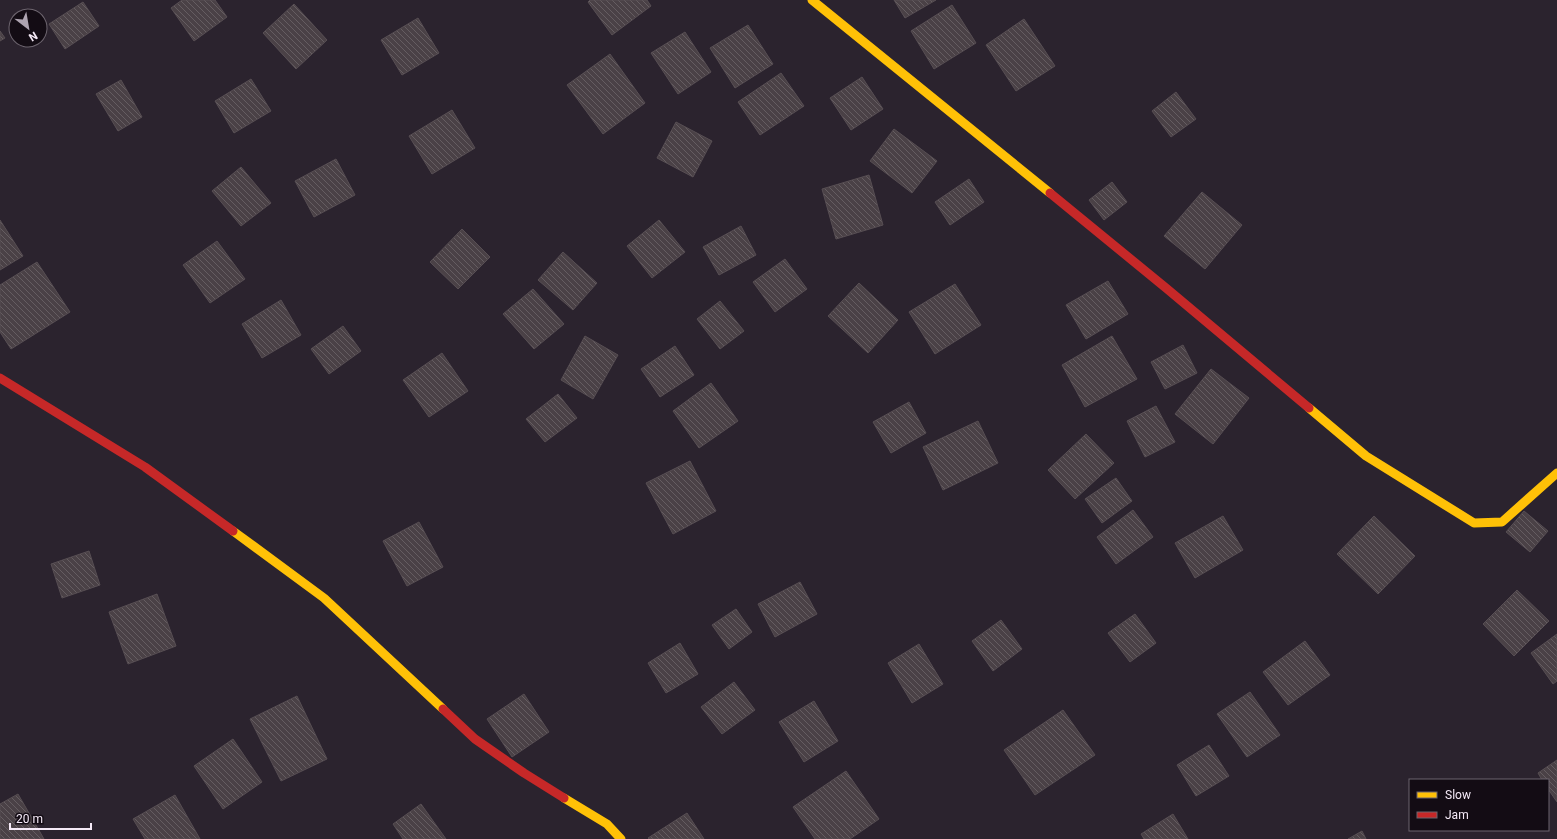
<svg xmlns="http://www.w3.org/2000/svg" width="1557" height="839" font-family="Roboto,sans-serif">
<defs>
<pattern id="building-back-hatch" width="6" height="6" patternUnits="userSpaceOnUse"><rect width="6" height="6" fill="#4a4146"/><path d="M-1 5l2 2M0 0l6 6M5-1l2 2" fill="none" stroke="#655d61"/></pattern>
</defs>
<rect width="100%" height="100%" fill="#2b232e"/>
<path fill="url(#building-back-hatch)" stroke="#574e53" d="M 182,0 L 215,0 L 227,17 L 194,41 L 171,8 Z
M 590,0 L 647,0 L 651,6 L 612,35 L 588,2 Z
M 894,0 L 936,0 L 905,18 Z
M 83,2 L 99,26 L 65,49 L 49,24 Z
M 294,4 L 327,40 L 296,69 L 263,33 Z
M 952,5 L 976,43 L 934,69 L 911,31 Z
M 418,18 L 439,53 L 402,75 L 381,40 Z
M 1024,19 L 1055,66 L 1016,91 L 986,45 Z
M 748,25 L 773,64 L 735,88 L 710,48 Z
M 0,31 L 5,38 L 0,41 Z
M 685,32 L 711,72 L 678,94 L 651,53 Z
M 610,54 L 645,103 L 603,134 L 567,85 Z
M 781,73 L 804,106 L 760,135 L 738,102 Z
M 862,77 L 883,109 L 851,130 L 830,98 Z
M 251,79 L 271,111 L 234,133 L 215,101 Z
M 121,80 L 142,117 L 118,131 L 96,94 Z
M 1176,92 L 1196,119 L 1171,137 L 1152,111 Z
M 452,110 L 475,148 L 432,174 L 409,136 Z
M 676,122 L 712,141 L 693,177 L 657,158 Z
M 894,129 L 937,161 L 912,193 L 870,161 Z
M 336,159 L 355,195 L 314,217 L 295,181 Z
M 241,167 L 271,203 L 241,226 L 212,191 Z
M 869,175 L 883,225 L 836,239 L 822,189 Z
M 969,179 L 984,202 L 950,225 L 935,202 Z
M 1112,182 L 1127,202 L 1104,220 L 1089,200 Z
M 1202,192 L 1242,225 L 1205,269 L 1164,236 Z
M 0,220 L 23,256 L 0,270 Z
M 659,220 L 685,252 L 652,278 L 627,246 Z
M 741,226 L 756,255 L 719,275 L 703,247 Z
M 462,229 L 490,257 L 458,289 L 430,262 Z
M 217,241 L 245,279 L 210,303 L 183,265 Z
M 563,252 L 597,283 L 573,310 L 538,280 Z
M 785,259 L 807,289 L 775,312 L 753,282 Z
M 37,262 L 70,312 L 11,349 L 0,332 L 0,285 Z
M 1108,281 L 1128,314 L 1086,339 L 1066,305 Z
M 859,283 L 898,320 L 868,353 L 828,316 Z
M 955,284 L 981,325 L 935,354 L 909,312 Z
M 533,289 L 564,324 L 534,349 L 503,314 Z
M 281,300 L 301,335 L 262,358 L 242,324 Z
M 720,301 L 744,331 L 720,349 L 697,319 Z
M 343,326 L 361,351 L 329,374 L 311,349 Z
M 585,336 L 618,355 L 593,399 L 561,380 Z
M 1112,336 L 1137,379 L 1085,407 L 1062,365 Z
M 1183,345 L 1197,373 L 1165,389 L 1151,362 Z
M 675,346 L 694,375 L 660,397 L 641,369 Z
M 442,353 L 468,391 L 429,417 L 403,380 Z
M 1211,369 L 1249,398 L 1213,444 L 1175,414 Z
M 711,383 L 738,421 L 699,448 L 673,411 Z
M 558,394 L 577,418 L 545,442 L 526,419 Z
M 909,402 L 926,433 L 891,453 L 873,422 Z
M 1156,406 L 1175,442 L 1145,457 L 1127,421 Z
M 978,421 L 998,463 L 943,490 L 923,447 Z
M 1086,434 L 1114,463 L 1075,499 L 1048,470 Z
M 690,461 L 716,511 L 673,534 L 646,483 Z
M 1116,478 L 1132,501 L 1102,523 L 1085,499 Z
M 1133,510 L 1153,537 L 1116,564 L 1097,537 Z
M 1524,511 L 1548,531 L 1530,552 L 1506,532 Z
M 1223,516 L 1243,550 L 1195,578 L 1175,543 Z
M 1374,516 L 1415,556 L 1378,594 L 1337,554 Z
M 419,522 L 443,567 L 407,586 L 383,541 Z
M 89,551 L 100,585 L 62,598 L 51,564 Z
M 800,582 L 817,614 L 775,637 L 758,604 Z
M 1517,590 L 1549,621 L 1514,656 L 1483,624 Z
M 157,594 L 176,646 L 128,664 L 109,612 Z
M 736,609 L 752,632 L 729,649 L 712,625 Z
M 1135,614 L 1156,643 L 1130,662 L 1108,633 Z
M 1001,620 L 1022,649 L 993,671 L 972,641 Z
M 1557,634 L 1557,681 L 1553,684 L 1531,653 Z
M 1305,641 L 1330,675 L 1288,705 L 1263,672 Z
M 680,643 L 698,674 L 666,693 L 648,663 Z
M 919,644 L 943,684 L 912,703 L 888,663 Z
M 734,682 L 755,710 L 722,734 L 701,707 Z
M 1250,692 L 1280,735 L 1247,757 L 1217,714 Z
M 524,694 L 549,732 L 512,757 L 487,719 Z
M 297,696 L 327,759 L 281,781 L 250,719 Z
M 814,701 L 838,741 L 804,762 L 779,722 Z
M 1063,710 L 1095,755 L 1035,795 L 1004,750 Z
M 233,739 L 262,782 L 223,809 L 194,766 Z
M 1209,745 L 1229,776 L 1196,796 L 1177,765 Z
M 1557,760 L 1557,802 L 1548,789 L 1548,780 L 1542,780 L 1538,773 Z
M 846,771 L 879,819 L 850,839 L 815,839 L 793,807 Z
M 18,794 L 44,839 L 0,839 L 0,804 Z
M 175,795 L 200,839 L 145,839 L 133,819 Z
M 421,804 L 446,839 L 403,839 L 393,824 Z
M 687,813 L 704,839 L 649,839 L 648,838 Z
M 1173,814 L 1188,839 L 1144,839 L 1141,834 Z
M 1362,831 L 1366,839 L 1348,839 Z"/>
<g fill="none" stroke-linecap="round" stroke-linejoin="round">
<path stroke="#ffc107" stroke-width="9" d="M 812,0 L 1050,193
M 1309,408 L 1366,456 L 1474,523 L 1502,522 L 1557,473
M 233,531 L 324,598 L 443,709
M 564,798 L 607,824 L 621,839"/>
<path stroke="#c62828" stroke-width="9" d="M 1050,193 L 1166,288 L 1309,408
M 0,378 L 145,467 L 233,531
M 443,709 L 475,739 L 524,773 L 564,798"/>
</g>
<rect x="1409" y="779" width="140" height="52" fill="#130c14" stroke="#6d656f"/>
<rect x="1417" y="792" width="20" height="6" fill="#ffc107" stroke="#6d656f"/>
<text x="1445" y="799" font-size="12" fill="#f5eaf7">Slow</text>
<rect x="1417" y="812" width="20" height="6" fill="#c62828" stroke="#6d656f"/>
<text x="1445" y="819" font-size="12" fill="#f5eaf7">Jam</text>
<g transform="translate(28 28) rotate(149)"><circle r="19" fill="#130c14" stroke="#6d656f"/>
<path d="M0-3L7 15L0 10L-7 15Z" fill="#aea4b1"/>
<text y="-6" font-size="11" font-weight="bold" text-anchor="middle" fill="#f5eaf7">N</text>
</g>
<path d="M10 823v6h81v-6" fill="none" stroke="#f5eaf7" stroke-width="2"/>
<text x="16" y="823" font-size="12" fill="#f5eaf7" stroke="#130c14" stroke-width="3" paint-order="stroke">20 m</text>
</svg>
